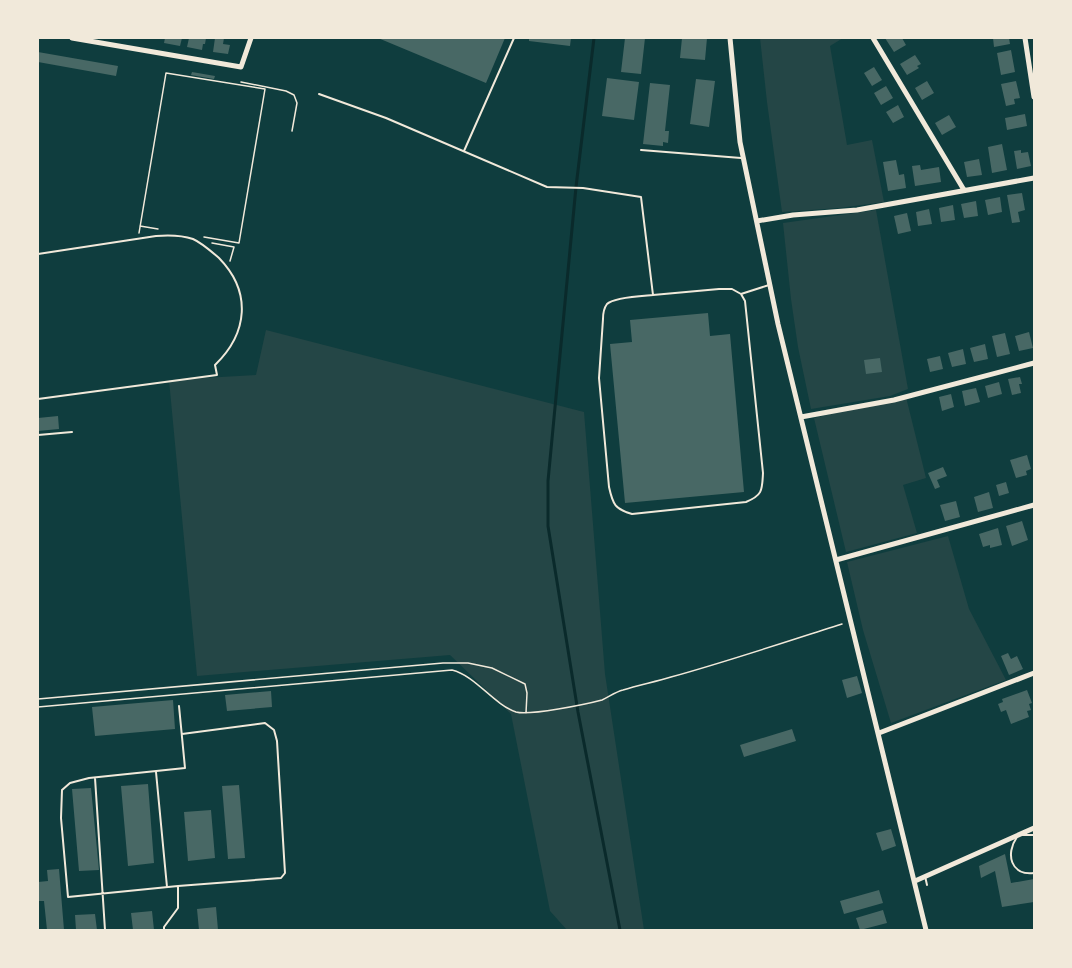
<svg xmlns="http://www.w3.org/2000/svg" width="1072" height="968" font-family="'Source Sans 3',sans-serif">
<rect width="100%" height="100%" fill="#0f3d3e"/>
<path fill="#244646" d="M 760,38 L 843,38 L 830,46 L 847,145 L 872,140 L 884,202 L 839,208 L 782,212 L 767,102 Z
M 876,210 L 908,389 L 890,396 L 811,409 L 798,347 L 791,299 L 783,223 Z
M 266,330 L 584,412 L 605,674 L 644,930 L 599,930 L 598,929 L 589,930 L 567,930 L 550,911 L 511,714 L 450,655 L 197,676 L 169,380 L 256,375 Z
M 906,397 L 926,478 L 903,485 L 917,533 L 846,552 L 814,418 Z
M 948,536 L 969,609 L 1006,680 L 891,723 L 863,630 L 847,562 Z"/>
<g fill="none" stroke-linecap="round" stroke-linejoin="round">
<path stroke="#0a2a2b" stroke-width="3" d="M 594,38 L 576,187 L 548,481 L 548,526 L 578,712 L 620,930"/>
</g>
<path fill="#486865" d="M 165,38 L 182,38 L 180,46 L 164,43 Z
M 189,38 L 206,38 L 205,44 L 203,44 L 202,50 L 187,47 Z
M 215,38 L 224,38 L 223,44 L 230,45 L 228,54 L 213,52 Z
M 378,38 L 505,38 L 486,83 Z
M 529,38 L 571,38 L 570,46 L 529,41 Z
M 625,38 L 645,38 L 641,74 L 621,72 Z
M 682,38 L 707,38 L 705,60 L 680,58 Z
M 885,38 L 902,38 L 906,45 L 894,52 Z
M 993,38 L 1009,38 L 1010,44 L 994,47 Z
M 1011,50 L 1015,72 L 1001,75 L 997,53 Z
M 38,52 L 118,66 L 116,76 L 38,62 Z
M 915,55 L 921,64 L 917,66 L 919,68 L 907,75 L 900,64 Z
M 874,67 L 882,80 L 872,86 L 864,73 Z
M 192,72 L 215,76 L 214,79 L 191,75 Z
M 607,78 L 639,82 L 634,120 L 602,116 Z
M 696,79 L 715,81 L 709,127 L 690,124 Z
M 927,81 L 934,93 L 922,100 L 915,88 Z
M 1016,81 L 1020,98 L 1014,99 L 1015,104 L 1006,106 L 1001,84 Z
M 650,83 L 670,85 L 665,131 L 669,131 L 668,143 L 663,142 L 663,146 L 643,144 Z
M 886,86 L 893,98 L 881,105 L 874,93 Z
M 898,105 L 904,117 L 893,123 L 886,112 Z
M 1025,114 L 1027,126 L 1007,130 L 1005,118 Z
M 949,115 L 956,127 L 942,135 L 935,123 Z
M 1002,144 L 1007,170 L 992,173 L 988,147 Z
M 1021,150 L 1021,153 L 1028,152 L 1031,166 L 1017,169 L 1014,151 Z
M 979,159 L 982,175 L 967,177 L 964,162 Z
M 896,160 L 899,175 L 904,174 L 906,188 L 888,191 L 883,162 Z
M 920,165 L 921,170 L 939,167 L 941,182 L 915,186 L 912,166 Z
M 1022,193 L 1025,210 L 1018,212 L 1020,222 L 1012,223 L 1007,195 Z
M 1000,197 L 1002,212 L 988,215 L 985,200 Z
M 976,201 L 978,216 L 964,218 L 961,204 Z
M 953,205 L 955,220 L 941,222 L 939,208 Z
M 929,209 L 932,224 L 918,226 L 916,212 Z
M 907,213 L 911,231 L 898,234 L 894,216 Z
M 708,313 L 710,336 L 730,334 L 744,492 L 625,503 L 610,344 L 632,342 L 630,320 Z
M 1029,332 L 1033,348 L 1019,351 L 1015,336 Z
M 1005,333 L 1010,354 L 997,357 L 992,336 Z
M 985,344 L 988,359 L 974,362 L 970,348 Z
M 963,349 L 966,364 L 952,367 L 948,353 Z
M 940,356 L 943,369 L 930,372 L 927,359 Z
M 880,358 L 882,372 L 866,374 L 864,360 Z
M 1020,377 L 1022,384 L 1019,384 L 1021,393 L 1012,395 L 1008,379 Z
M 999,382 L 1002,394 L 988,398 L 985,386 Z
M 976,388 L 980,402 L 965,406 L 962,391 Z
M 951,394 L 954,407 L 942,411 L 939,397 Z
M 58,416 L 59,429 L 38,431 L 38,418 Z
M 1027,455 L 1031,469 L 1026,471 L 1027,475 L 1016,478 L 1010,460 Z
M 943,467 L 947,476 L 937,480 L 940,487 L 935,489 L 928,473 Z
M 1006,482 L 1009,493 L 999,496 L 996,485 Z
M 989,492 L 993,508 L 978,512 L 974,497 Z
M 956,501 L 960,517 L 945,521 L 940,505 Z
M 1022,521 L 1028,540 L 1012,546 L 1006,526 Z
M 998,528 L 1002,545 L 990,548 L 990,545 L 983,547 L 979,534 Z
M 1008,653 L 1011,659 L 1017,656 L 1023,669 L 1009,675 L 1001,656 Z
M 857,676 L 862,693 L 847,698 L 842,680 Z
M 1027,690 L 1032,703 L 1029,704 L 1031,710 L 1027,711 L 1029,717 L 1011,724 L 1006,710 L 1001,712 L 998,704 L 1003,702 L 1002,699 Z
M 271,691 L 272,707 L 227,711 L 225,695 Z
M 173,700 L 175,729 L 95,736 L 92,707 Z
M 792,729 L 796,741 L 744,757 L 740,745 Z
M 148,784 L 154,863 L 128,866 L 121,786 Z
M 239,785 L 245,858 L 228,859 L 222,786 Z
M 91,788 L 99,870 L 79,871 L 72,789 Z
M 211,810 L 215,858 L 188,861 L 184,812 Z
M 891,829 L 896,846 L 882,851 L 876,833 Z
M 1005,854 L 1011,883 L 1034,879 L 1034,902 L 1002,907 L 995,871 L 981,878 L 979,866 Z
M 59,869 L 64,930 L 47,930 L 44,901 L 38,901 L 38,882 L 48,881 L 47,870 Z
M 879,890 L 883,903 L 844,914 L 840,901 Z
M 216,907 L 218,930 L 199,930 L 197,909 Z
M 883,910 L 887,923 L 860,930 L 856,918 Z
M 152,911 L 154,930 L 133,930 L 131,913 Z
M 95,914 L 97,930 L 76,930 L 75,915 Z"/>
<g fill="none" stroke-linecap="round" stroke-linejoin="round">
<path stroke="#f1e9da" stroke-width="1.5" d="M 241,82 L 286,91 L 294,95 L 297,103 L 292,131
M 140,226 L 158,229
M 139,233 L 166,73 L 265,89 L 239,243 L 204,237
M 212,243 L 234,247 L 230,261
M 38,699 L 443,663 L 468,663 L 492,668 L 525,684 L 527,693 L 526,713
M 38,707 L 452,670 C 476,676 493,704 516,712 C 529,716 587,704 602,700 C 609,697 615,692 623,690 C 638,685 655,682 671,677 C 729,661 785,642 842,624"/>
<path stroke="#f1e9da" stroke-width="2" d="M 319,94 L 386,118 L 547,187 L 583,188 L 641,197 L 653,295 C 642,296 614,297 607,304 C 604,308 603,314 603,319 L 599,378 L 609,487 C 613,505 615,509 632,514 L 746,502 C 763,495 762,490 763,473 L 745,301 L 741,294 L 732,289 L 719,289 L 653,295
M 641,150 L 741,158
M 464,151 L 514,38
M 38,254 L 156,236 C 168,235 181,235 193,239 C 202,243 212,252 219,258 C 252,292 248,333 215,365 L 217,375 L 38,399
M 741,294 L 769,285
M 38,435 L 72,432
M 156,772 L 167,887
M 95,778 L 105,930
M 1022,835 L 1034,835
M 1017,837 C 1005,854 1011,876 1034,873
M 925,876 L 927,885
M 178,886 L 281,878 L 285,873 L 277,741 L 274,730 L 265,723 L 182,734
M 164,930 L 164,927 L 178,908 L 178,886 L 68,897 L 61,818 L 62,790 L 70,783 L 89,778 L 185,768 L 179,706"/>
<path stroke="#f1e9da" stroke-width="5" d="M 72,38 L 241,67 L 251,38
M 730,38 L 740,142 L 778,324 L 926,930
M 873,38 L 964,190
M 1025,38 L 1034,97
M 757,221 L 793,215 L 857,210 L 1034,178
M 801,417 L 894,400 L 1034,363
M 836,560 L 1034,505
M 879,733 L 1034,673
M 915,881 L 1034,828"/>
</g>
<rect width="1072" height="968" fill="none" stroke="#f1e9da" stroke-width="78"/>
</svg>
